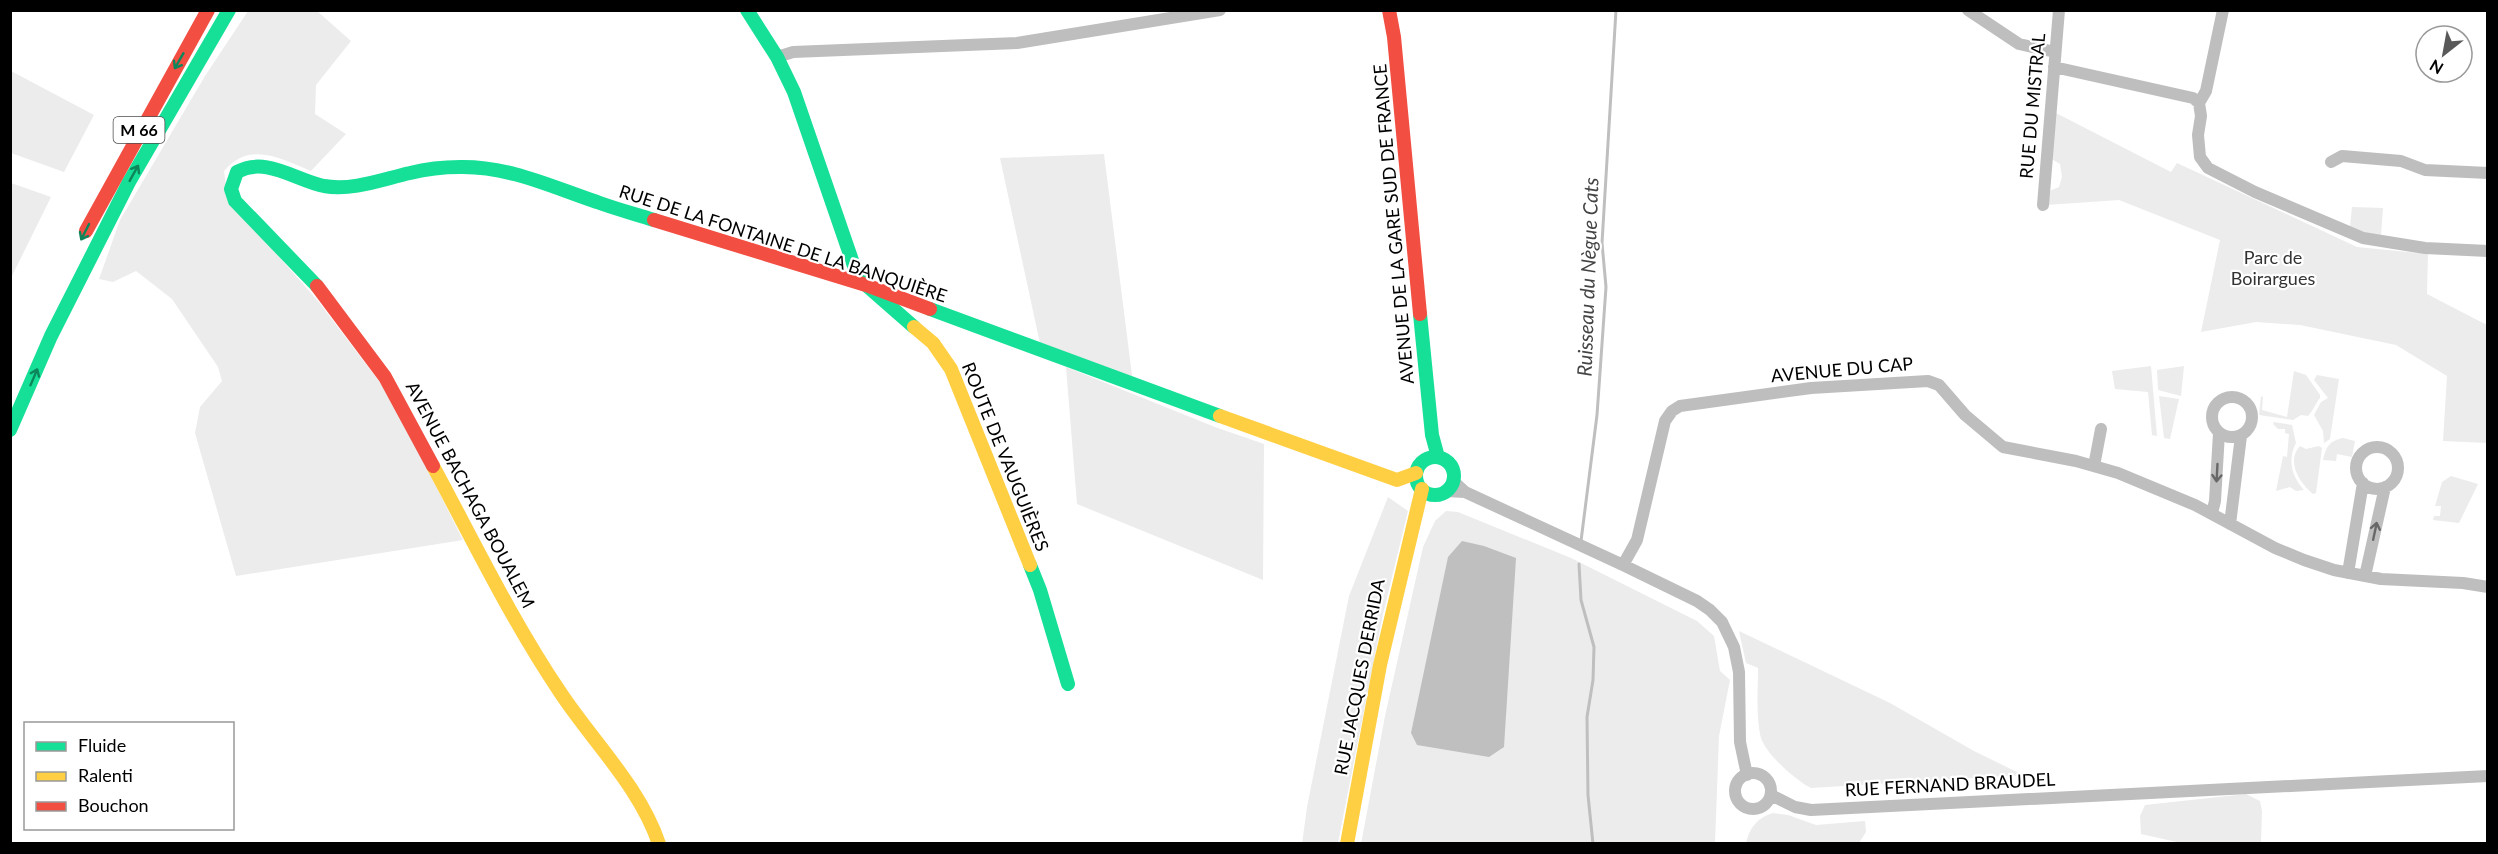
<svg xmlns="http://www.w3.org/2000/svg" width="2498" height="854" font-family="Lato,sans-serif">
<rect width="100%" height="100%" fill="#fff"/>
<path fill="#ececec" d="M 248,11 L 317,11 L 351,41 L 316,85 L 315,114 L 346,134 L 311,171 C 279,158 250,141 224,171 L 228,199 L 318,301 L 391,397 L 463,540 L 236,576 L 195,433 L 200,407 L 222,381 L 218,367 L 172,299 L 136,271 L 113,282 L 99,279 L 120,220 L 205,76 Z
M 11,71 L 94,115 L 64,172 L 11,153 Z
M 2054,112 L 2171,172 L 2177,163 L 2357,247 L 2428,254 L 2427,294 L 2487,325 L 2487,443 L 2443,441 L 2447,376 L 2396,345 L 2300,325 L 2256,322 L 2201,332 L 2220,240 L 2119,200 L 2046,205 L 2047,192 L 2059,187 L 2062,177 L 2060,164 L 2050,158 Z
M 1104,154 L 1133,383 L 1041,348 L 1000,158 Z
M 11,183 L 51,197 L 11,278 L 10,183 Z
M 2352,207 L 2383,208 L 2381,235 L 2362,235 L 2350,227 Z
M 2151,366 L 2157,436 L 2152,435 L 2148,392 L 2115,389 L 2112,371 Z
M 2184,366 L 2181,396 L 2158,390 L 2157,370 Z
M 1066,367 L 1215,427 L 1264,444 L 1263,580 L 1077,504 Z
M 2294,371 L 2306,375 L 2320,395 L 2320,398 C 2315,404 2313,411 2308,416 L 2301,415 L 2293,420 L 2259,415 L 2261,396 L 2263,397 L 2262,410 L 2287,417 Z
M 2317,375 L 2339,379 L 2330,439 L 2324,443 L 2323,431 L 2314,415 L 2321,402 L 2328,398 L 2314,380 Z
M 2159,396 L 2179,399 L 2170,439 L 2164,438 Z
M 2274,422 L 2292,425 L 2296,443 C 2287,460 2292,477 2304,490 L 2296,491 L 2290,487 L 2276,491 L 2283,456 L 2287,457 L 2289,434 L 2285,433 L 2285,429 L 2278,429 L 2273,424 Z
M 2343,438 L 2355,441 L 2352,457 L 2337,454 L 2336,461 L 2323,460 C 2326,447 2329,441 2343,438 Z
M 2300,446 L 2306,449 L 2319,446 L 2322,448 L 2316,493 L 2313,494 C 2299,483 2286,461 2300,446 Z
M 2451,476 L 2478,484 L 2459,523 L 2433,520 L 2434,516 L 2440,516 L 2441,506 L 2435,506 L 2442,482 Z
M 1388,497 L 1408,511 L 1383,614 L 1338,843 L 1302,844 L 1307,807 L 1349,596 Z
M 1446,511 L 1458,512 L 1571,558 L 1697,621 L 1714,636 L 1720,671 L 1730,680 L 1719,736 L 1715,843 L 1361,844 L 1385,716 L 1423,547 L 1435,521 Z
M 1739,631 L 1890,703 L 1974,751 L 2023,775 L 1811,788 C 1796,781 1762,751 1760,734 C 1756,713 1758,689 1758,668 L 1746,663 Z
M 2246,794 L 2260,801 L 2262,811 L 2261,843 L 2181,843 L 2141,834 L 2140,816 L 2145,805 Z
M 1773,813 L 1788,815 L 1816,825 L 1865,821 L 1866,832 L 1859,843 L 1746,843 C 1750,827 1757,818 1773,813 Z"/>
<path fill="#bfbfbf" d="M 1462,541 L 1484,546 L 1516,558 L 1504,747 L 1489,757 L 1417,745 L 1411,733 L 1448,557 Z"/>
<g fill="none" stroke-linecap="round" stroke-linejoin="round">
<path stroke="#bfbfbf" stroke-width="3" d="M 1581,541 L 1597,415 L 1606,287 L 1602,243 L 1616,10
M 1579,564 L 1581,600 L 1594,647 L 1593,680 L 1587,717 L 1588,795 L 1593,844"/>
<path stroke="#bebebe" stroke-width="12" d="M 1968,10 L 2019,44 L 2055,52
M 777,57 L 793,52 L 1017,43 L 1220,10
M 2054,67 L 2193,98 L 2199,103 L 2201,116 L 2198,135 L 2200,157 L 2208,168 L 2255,192 L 2363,238 L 2425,248 L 2488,251
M 2199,103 L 2206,91 L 2223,10
M 2331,162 L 2342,156 L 2401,161 L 2425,170 L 2488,173
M 2043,205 L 2059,10
M2212 417a20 20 0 1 1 40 0a20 20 0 1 1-40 0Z
M2356 468a21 21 0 1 1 42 0a21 21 0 1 1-42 0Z
M 2094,466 L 2101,429
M 1453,481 L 1465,492 L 1623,565 L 1697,601 L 1710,610 L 1722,622 L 1734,647 L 1739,672 L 1740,742 L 1747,775
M 1446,491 L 1465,492
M 2212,513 L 2215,501 L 2219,433
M 2230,524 L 2241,436
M 1623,565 L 1637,540 L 1665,421 L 1672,411 L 1680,406 L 1811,388 L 1928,381 L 1939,385 L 1965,415 L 2003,447 L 2076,461 L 2118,473 L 2195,505 L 2275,548 L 2304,560 L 2334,570 L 2381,579 L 2463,583 L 2488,587
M 2348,573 L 2363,483
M 2365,576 L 2385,487
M1735 791a18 18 0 1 1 36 0a18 18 0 1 1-36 0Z
M 1771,795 L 1795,807 L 1811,810 L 2488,776"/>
<path stroke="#16e098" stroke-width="14" d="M 747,10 L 777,57 L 794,92 L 855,269 L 866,285 L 914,327
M 317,286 L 235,201 L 231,189 L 237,172 C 266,156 295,180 324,186 C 353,191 383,179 410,173 C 426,169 444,167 460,167 C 509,166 552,187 597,202 C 616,209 635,214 654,220
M 930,309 L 1220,416
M 1420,314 L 1432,435 L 1438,457
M 10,430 L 51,336 L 129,182 L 229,10
M1416 476a19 19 0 1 1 38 0a19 19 0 1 1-38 0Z
M 1030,565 L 1040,590 L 1068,684"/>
<path stroke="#ffcf43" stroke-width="14" d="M 914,327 L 933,343 L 951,369 L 1030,565
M 1220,416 L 1397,480 L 1416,473
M 433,466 C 474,542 512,621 560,692 C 593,742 640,787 659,844
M 1347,844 L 1380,665 L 1422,489"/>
<path stroke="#f24e42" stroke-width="14" d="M 1389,10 L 1394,37 L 1420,314
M 654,220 L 866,285 L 930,309
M 86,231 L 208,10
M 317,286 L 385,377 L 433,466"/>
</g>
<defs><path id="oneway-shaft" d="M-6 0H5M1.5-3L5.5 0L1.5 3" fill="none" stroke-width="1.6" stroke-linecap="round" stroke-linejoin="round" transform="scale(1.5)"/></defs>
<g stroke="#0d865b">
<use href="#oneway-shaft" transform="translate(179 61) rotate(120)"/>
<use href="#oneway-shaft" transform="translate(134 173) rotate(-61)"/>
<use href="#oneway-shaft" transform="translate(85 232) rotate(117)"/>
<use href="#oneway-shaft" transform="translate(34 377) rotate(-67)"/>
</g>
<g stroke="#686868">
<use href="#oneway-shaft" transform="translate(2217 473) rotate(93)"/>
<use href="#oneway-shaft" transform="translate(2375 531) rotate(-78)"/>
</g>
<g text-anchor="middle" stroke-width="4.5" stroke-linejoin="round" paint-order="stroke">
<rect fill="#fff" stroke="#4c4c4c" stroke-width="1.5" x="113.5" y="117" width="51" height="26" rx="4.5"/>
<g font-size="16" font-weight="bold" fill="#000">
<text x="139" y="136">M 66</text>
</g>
<g font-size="18" fill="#000" stroke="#fff">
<text transform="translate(2033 106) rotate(-85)" y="6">RUE DU MISTRAL</text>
<text transform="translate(1394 224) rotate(-95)" y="6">AVENUE DE LA GARE SUD DE FRANCE</text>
<text transform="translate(783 244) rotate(18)" y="6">RUE DE LA FONTAINE DE LA BANQUIÈRE</text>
<text transform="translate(1842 370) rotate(-5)" y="6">AVENUE DU CAP</text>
<text transform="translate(1005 457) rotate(68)" y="6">ROUTE DE VAUGUIÈRES</text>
<text transform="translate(470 495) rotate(62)" y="6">AVENUE BACHAGA BOUALEM</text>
<text transform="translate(1360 677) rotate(-79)" y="6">RUE JACQUES DERRIDA</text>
<text transform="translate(1950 785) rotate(-3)" y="6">RUE FERNAND BRAUDEL</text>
</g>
<g font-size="18" fill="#333" stroke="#fff">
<text x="2273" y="264">Parc de<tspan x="2273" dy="21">Boirargues</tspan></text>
</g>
<g font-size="20" font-style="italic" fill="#444" stroke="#fff">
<text transform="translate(1588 277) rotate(-88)" y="7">Ruisseau du Nègue Cats</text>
</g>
</g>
<rect width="2498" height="854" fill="none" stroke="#000000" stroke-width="24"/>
<rect x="24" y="722" width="210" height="108" fill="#ffffff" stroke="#999999" stroke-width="1.5"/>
<rect x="36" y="742" width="30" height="9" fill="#16e098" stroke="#999999" stroke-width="1.5"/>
<text x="78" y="752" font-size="18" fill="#000000">Fluide</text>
<rect x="36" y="772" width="30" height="9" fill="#ffcf43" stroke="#999999" stroke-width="1.5"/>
<text x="78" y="782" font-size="18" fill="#000000">Ralenti</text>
<rect x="36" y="802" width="30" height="9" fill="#f24e42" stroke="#999999" stroke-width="1.5"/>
<text x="78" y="812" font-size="18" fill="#000000">Bouchon</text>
<g transform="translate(2444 54) rotate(211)"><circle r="28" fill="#ffffff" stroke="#999999" stroke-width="1.5"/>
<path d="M0-4.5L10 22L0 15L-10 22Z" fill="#595959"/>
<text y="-9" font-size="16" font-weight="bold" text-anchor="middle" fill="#000000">N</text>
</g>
</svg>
